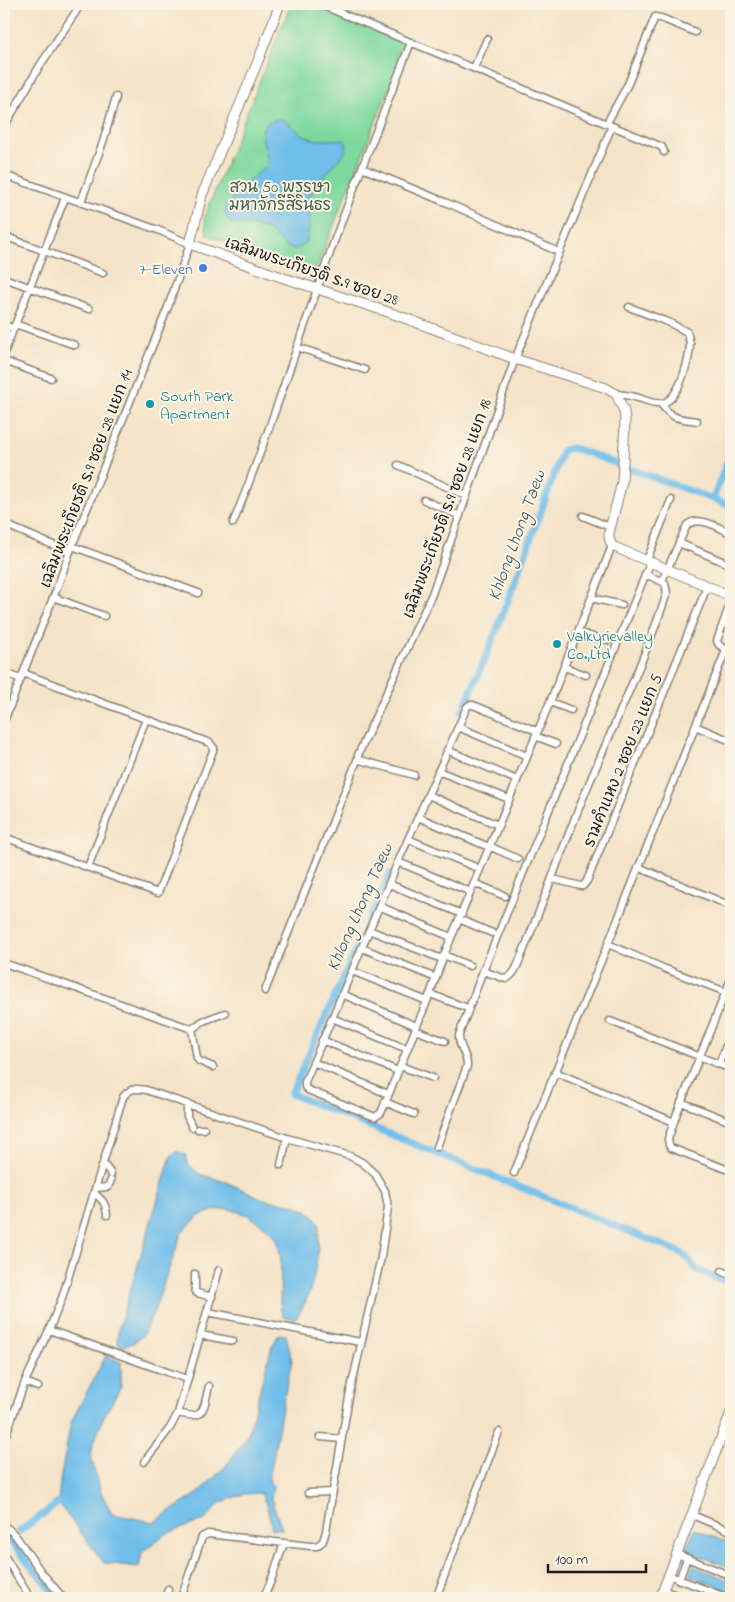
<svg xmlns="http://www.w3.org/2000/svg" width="735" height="1602" font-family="'Indie Flower','Playpen Sans Thai',sans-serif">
<rect width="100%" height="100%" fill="#fcf5e5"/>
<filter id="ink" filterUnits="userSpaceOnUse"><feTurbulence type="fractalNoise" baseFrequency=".02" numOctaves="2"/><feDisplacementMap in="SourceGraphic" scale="10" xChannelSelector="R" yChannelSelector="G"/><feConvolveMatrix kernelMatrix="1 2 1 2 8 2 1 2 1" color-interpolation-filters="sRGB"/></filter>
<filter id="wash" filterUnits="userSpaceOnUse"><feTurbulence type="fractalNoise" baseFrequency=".0096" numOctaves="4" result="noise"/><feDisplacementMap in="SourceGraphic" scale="20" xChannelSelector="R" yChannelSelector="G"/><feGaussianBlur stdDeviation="1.12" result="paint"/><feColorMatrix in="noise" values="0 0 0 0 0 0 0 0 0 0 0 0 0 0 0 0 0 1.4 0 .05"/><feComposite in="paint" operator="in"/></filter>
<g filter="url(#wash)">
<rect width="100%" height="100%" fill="#f4e3c8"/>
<path fill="#7dd89e" stroke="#4c7a5d" d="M 291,4 L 318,4 L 408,42 L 314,274 L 207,235 L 204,218 Z"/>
<path fill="#70beea" stroke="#466d83" d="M 281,119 C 291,123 297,133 308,137 C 319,143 332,138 344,140 L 347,145 L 345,152 C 335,164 318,182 311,194 C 305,207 318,252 291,248 C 280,246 277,235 268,230 C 257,224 242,225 230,223 L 225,212 C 234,191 251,181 267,165 C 270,146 247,123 281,119 Z
M 176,1151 L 185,1154 L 188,1164 L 199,1174 L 226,1182 L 266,1200 L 292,1204 L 308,1211 L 319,1222 C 319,1252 315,1295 295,1319 L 282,1316 L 280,1303 L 281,1258 L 277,1239 L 265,1226 L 248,1215 L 229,1209 L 215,1210 L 199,1216 L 182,1232 L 154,1311 L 142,1336 L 133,1343 L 121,1347 L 117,1341 L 119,1327 L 171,1156 Z
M 279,1334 L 286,1335 L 292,1361 L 283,1402 L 269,1481 L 273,1486 L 271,1499 L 282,1529 L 272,1529 L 267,1506 L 261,1493 L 243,1494 L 220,1503 L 205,1520 L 165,1534 L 142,1552 L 139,1567 L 104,1563 L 58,1503 L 60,1481 L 71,1422 L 106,1356 L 121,1362 L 121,1387 L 103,1418 L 90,1454 L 100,1490 L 112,1514 L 154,1522 L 197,1494 L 225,1467 L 247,1437 L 272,1346 Z
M 694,1529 L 731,1544 L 731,1561 L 729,1567 L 686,1551 Z
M 693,1566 L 731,1581 L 731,1592 L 689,1575 Z"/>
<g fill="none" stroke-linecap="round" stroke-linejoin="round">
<path stroke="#70beea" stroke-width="7" d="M 713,499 L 731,451
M 462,711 C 501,626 531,538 563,450 L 570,448 L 577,449 L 731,506
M 390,874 L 291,1094 L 682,1253 L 697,1270 L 731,1284
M 20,1531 L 58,1503
M 4,1535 L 9,1539 L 58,1598"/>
</g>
</g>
<g filter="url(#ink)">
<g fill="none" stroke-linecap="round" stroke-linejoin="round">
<g stroke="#888072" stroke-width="9">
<path id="minor" d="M 319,4 L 612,126 L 515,359 L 432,594 L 358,755 L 358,758 L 360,760 L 414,775
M 474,68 L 487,39
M 607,123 L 628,84 L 655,17 L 661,18 L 695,32
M 612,126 L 662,147 L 664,152
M 4,127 L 39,67 L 81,4
M 362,168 L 445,202 L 559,252
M 4,175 L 158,230 L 190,244 L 168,307 L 72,546 L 57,588 L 4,721
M 81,202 L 103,142 L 116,97
M 4,236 L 103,273
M 4,278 L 89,309
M 15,324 L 75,345
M 4,325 L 13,328
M 297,347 L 365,370
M 4,353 L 65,198
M 4,361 L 51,378
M 616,394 C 623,395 629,395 635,397 C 644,399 653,405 662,403 C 679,401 690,358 690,343 C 689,339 688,336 687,332 L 670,323 L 629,307
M 661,404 C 673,420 678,418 697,421
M 398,465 L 467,496
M 424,500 L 460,516
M 583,516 L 610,527
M 233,523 C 265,446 290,366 318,287 C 346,204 380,123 411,42
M 4,524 L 69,552
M 679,543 L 731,565
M 72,546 L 198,593
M 647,560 L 671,500
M 662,581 L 687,525 C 699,515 719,528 731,533
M 53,597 L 104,616
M 591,598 L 622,605
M 731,601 L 717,641 L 719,645 L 731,652
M 578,632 L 596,638 L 609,640
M 564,667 L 586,675
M 4,672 L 20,679
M 550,702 L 571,710
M 695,726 L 731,741
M 458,727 L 527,756
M 537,731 L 473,705 L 469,705 L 467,707 L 398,862 L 305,1082 L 305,1087 L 308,1090 L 375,1117 L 381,1113 L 430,994 L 444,955 L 550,702 L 612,546
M 535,736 L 556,744
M 447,750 L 517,780
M 438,771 L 509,799
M 428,795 L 498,825
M 418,817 L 489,847
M 4,837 L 158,893 L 214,748 L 210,743 L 23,673
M 408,839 L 480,869
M 489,846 L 518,859
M 398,862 L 471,892
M 88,867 L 146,719
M 638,867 L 731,906
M 553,879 L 581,886 L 583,886 L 587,881 L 707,587
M 474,883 L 505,896
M 389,884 L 462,914
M 379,906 L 451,937
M 459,919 L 492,933
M 369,930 L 442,959
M 608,944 L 663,968 L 726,992
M 362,948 L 436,978
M 444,955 L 470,966
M 4,963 L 192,1029 L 197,1058 L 199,1061 L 213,1067
M 352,971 L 427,1001
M 483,971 L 506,979 C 514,975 517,967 520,959 C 544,902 564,843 588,786 C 615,722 645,659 667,593 L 665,583 L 645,574
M 731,979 L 677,1113 L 668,1139 L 669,1145 L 671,1148 L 731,1171
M 265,991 L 358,758
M 342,994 L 416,1026
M 430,994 L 465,1007
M 723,999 L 731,1002
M 332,1018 L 407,1049
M 610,1021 L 731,1069
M 192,1029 L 203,1021 L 225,1013
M 415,1030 L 445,1041
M 322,1040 L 398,1071
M 313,1062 L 388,1094
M 719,1064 L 731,1033
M 400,1066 L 433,1078
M 555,1072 L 674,1122
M 385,1102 L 414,1114
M 681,1102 L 731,1122
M 187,1104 L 187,1116 L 192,1127
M 198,1129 L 204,1129
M 437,1147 L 467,1066 C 468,1055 458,1047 459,1035 L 483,971 L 651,561
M 103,1163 L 111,1174
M 281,1165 L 287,1138
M 514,1173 L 608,944 L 726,650
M 96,1188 L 108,1187 L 111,1180
M 94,1193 C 103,1200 106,1204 107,1215
M 722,1271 L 731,1275
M 195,1274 L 195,1291 L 197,1293 L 212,1297
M 208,1312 L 360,1342
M 49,1330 L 187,1379
M 201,1335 L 233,1341
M 25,1382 L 38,1387
M 178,1413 C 206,1421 203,1409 209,1386
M 320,1437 L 342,1439
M 4,1440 L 25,1382 L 49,1330 L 62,1298 L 123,1097 C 130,1088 135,1088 146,1090 L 287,1138 L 350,1156 L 363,1163 L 375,1174 L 385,1191 L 388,1207 L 381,1257 L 349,1397 L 326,1531 L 323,1541 L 317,1546 L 310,1546 L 208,1534 L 202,1537 L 181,1598
M 144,1462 L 170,1428 L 178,1413 L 219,1270
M 308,1493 L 333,1492
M 692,1515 L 731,1531
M 4,1525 L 15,1535 L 42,1573 L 63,1598
M 677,1554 L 731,1576
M 4,1555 L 30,1598
M 668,1575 L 728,1598
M 679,1580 L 687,1558
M 663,1590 L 683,1598
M 166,1598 L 168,1589
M 264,1598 L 272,1578 L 284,1543
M 436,1598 L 499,1432"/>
</g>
<g stroke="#888072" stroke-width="11">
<path id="major" d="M 280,4 L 258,61 L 202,195 L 190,244 L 284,278 L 391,313 L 515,359 L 606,388 L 616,394 L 624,411 L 625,421 L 622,482 L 609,533 L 609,538 L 612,546 L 731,596
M 660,1598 L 731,1412"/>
</g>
<use href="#minor" stroke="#fff" stroke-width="6"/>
<use href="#major" stroke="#fff" stroke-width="9"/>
</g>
</g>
<circle fill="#3f7fe0" stroke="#fcf5e5" stroke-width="2" cx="203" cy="268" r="5"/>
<g fill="#0f9aa8" stroke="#fcf5e5" stroke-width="2">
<circle cx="150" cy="404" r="5"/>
<circle cx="557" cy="644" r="5"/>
</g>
<g text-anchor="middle" stroke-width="4" stroke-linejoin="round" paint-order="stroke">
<g font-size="16" fill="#3e5e4a" stroke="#fcf5e5">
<text x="280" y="192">สวน 50 พรรษา<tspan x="280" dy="18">มหาจักรีสิรินธร</tspan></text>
</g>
<g font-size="16" fill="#366cbe" stroke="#fcf5e5" text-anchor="end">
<text x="193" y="274">7-Eleven</text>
</g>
<g font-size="16" fill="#1c1c1c" stroke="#fcf5e5">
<text transform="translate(312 270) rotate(19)" y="6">เฉลิมพระเกียรติ ร.9 ซอย 28</text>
<text transform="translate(85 478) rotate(-69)" y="6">เฉลิมพระเกียรติ ร.9 ซอย 28 แยก 14</text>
<text transform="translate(446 508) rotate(-70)" y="6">เฉลิมพระเกียรติ ร.9 ซอย 28 แยก 18</text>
<text transform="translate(622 760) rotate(-68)" y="6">รามคำแหง 2 ซอย 23 แยก 5</text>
</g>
<g font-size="16" fill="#0d838f" stroke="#fcf5e5" text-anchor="start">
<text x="160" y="401">South Park<tspan x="160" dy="18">Apartment</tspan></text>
<text x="567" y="641">Valkyrievalley<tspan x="567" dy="18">Co.,Ltd</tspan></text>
</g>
<g font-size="18" font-style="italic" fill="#395564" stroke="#fcf5e5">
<text transform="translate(516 535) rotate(-70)" y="6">Khlong Lhong Taew</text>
<text transform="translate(359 907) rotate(-66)" y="6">Khlong Lhong Taew</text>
</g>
</g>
<rect width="735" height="1602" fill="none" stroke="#fcf5e5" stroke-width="20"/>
<path d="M548 1564v8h98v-8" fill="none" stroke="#1c1c1c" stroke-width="2.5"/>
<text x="555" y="1564" font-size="15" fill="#1c1c1c" stroke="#fcf5e5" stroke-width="4" paint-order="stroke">100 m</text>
</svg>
